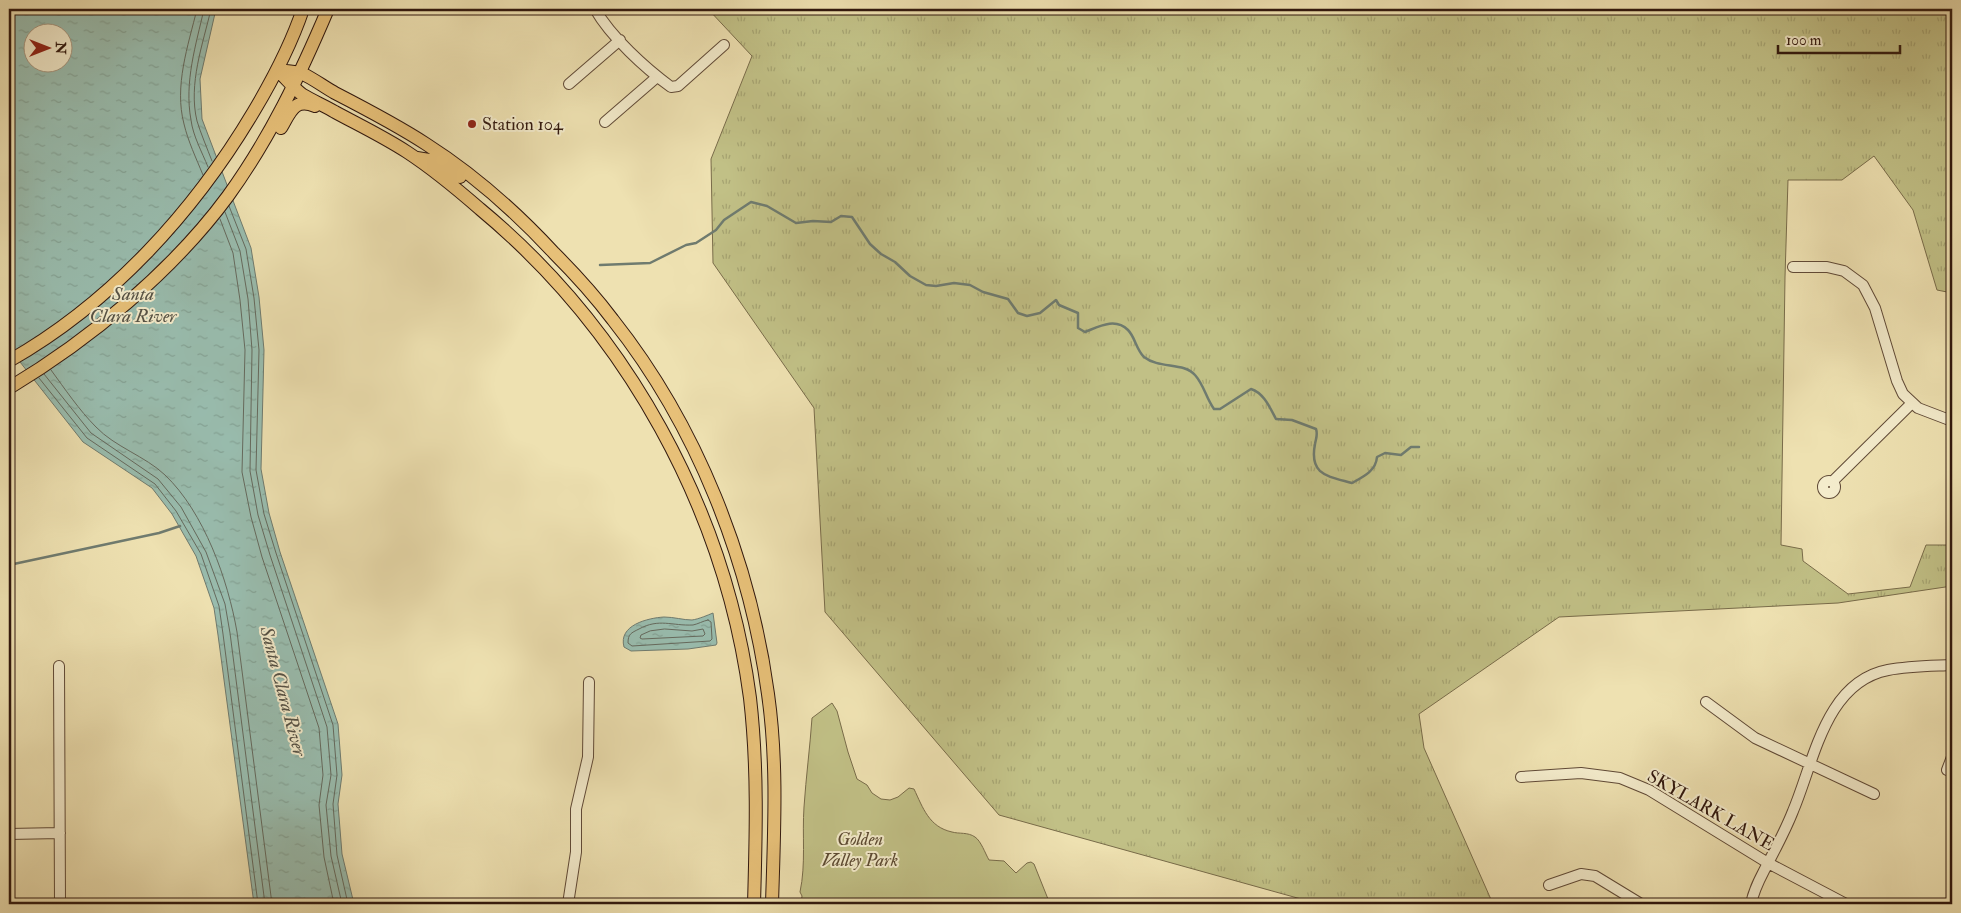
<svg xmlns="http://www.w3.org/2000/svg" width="1961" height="913" font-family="'IM FELL Double Pica',serif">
<defs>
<pattern id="grass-tufts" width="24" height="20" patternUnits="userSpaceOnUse" patternTransform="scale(1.25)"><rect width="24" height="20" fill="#c1c086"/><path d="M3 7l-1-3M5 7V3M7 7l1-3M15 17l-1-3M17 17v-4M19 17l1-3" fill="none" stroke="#a6a472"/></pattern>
<pattern id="water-ripples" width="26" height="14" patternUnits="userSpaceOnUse" patternTransform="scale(1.25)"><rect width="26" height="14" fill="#99bdaf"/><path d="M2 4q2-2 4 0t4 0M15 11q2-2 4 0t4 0" fill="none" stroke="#84a295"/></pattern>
</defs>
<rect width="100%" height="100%" fill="#eee1b1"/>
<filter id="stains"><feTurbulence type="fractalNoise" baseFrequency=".004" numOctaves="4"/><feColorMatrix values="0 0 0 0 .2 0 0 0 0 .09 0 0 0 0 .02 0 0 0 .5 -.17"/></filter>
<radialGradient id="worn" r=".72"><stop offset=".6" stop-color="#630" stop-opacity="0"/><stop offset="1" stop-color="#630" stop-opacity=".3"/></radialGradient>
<path fill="url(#grass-tufts)" stroke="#796c4a" d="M 708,9 L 1952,9 L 1952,293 L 1937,290 L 1913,210 L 1874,156 L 1842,180 L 1788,180 L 1785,277 L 1781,545 L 1802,549 L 1803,561 L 1848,594 L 1910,587 L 1926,545 L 1952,545 L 1952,586 L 1838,603 L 1559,617 L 1419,714 L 1424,748 L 1493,904 L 1319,904 L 999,815 L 825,612 L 814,408 L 713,263 L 711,159 L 752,56 Z"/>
<path fill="#c1c086" stroke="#796c4a" d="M 832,703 L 837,711 L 848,752 L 857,779 L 867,785 L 872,793 L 881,799 L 890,800 L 898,797 L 909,788 L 914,789 C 923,808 929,827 952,832 C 959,834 968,832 975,837 C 981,841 985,853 989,860 L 1004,861 L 1016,873 L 1027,863 L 1031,862 L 1034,864 L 1050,904 L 801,904 L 802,896 L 800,892 C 806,864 802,835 804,807 C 806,777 810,747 812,718 Z"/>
<path fill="url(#water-ripples)" stroke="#6f7b6f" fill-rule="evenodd" d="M 9,9 L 216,9 L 200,79 L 202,119 L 251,248 L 259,297 L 264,350 L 261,469 L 269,513 L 280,552 L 338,724 L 342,775 L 338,804 L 342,854 L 354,904 L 254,904 L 218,635 L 214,608 L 196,556 L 172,514 L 152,488 L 83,442 L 9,348 ZM 32,32 L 62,32 L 62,62 L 32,62 Z
M 713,613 L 717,643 L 716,645 L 688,649 L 631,651 L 624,647 C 618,625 648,618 664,617 C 674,617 683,620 692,620 C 699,619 708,615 713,613 Z"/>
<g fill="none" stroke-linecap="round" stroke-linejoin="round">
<path stroke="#656a5e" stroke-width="1" d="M 197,9 C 188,46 174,86 184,124 C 188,141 196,158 203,175
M 204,9 C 196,45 184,82 191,120 C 193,136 202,152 208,167
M 211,9 C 203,44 188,84 197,121 C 201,134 207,148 212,161
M 229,206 L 246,249 L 254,298 L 259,350 L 256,470 L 264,514 L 276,553 L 333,725 L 337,775 L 333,804 L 337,855 L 348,904
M 225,212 L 240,251 L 248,299 L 252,350 L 250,471 L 258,515 L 270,555 L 327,727 L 331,775 L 326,805 L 331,856 L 342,904
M 220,219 L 233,253 L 240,300 L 245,350 L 242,472 L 251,517 L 262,557 L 319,728 L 323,775 L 319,805 L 324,857 L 334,904
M 51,370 C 65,389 79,410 96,427 C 115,447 145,456 165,475 C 204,512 228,580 237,632 L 272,904
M 44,374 L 91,433 L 158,479 L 181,507 L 206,552 L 225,604 L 230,633 L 265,904
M 39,378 L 87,438 L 155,484 L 176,511 L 201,554 L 219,606 L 223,634 L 258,904
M 708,620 L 711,622 L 712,639 L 710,641 L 632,646 L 628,643 C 628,634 631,633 639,629 C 659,618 672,626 693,625 C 698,624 703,621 708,620 Z
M 665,629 L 692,631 L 703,629 L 705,634 L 703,636 L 642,639 L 640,638 L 641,635 L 650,631 Z"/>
<path stroke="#6f7b6f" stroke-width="2.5" d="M 600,265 L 650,263 L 686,245 L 696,243 L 716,230 L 724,220 L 751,202 L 767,206 L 796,223 L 813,221 L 831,222 L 841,216 L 852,217 L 870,244 L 881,254 L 895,262 L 910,276 L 926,285 L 936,286 L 954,283 L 970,285 L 983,292 L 1008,299 L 1018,313 L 1027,316 L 1040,313 L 1056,300 L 1059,305 L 1078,313 L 1078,328 L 1085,332 C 1098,327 1115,317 1128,330 C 1135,337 1136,349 1144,357 C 1159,369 1184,362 1195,375 C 1204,385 1206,398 1214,409 L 1220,409 L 1251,389 C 1264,393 1270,408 1276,419 L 1292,420 L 1316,429 C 1318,435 1316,438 1315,444 C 1309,475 1327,476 1352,483 C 1363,477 1376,471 1377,457 L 1385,453 L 1401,455 L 1411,447 L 1419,447
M 9,565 L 159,533 L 180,526"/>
<g stroke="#604a37" stroke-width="12">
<path id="minor" d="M 595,9 C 611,37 645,68 671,87 L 678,86 L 724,45
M 569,84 L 620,40
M 605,122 L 657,77
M 1793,267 L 1827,267 L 1844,271 L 1863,285 L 1875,308 L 1897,381 L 1903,394 L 1918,408 L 1952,421
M1823 487a6 6 0 1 1 12 0a6 6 0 1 1-12 0Z
M 1832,482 L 1912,403
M 59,666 L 60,904
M 1706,702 L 1755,738 L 1874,794
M 1947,770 L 1952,757
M 1521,777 L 1581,773 L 1620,778 L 1649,790 L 1768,863 L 1846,904
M 9,834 L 60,833
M 1549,885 L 1581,874 L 1595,876 L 1641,904
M 568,904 L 576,852 L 576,809 L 588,757 L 589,682
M 1751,904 C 1754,888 1761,877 1768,863 C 1777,846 1786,829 1793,811 C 1814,762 1825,682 1888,670 C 1909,666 1931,666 1952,665"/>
</g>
<g stroke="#31180e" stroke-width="14">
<path id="major" d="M 277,70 C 285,71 295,71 303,74 C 314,79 324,87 335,93 C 366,109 397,125 426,144 C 473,174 516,212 554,253 C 575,274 595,296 613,320 C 697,426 750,561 768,694 C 778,764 774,834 772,904
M 277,70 C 286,78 294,89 303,95 C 313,101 325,106 335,112 C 359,125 384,137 407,152 C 433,169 457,189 480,209 C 627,331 725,509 750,698 C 758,767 756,835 754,904
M 281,128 C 290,113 294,97 315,106
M 417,158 L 435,161 L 460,177
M 9,361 C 111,303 194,212 254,111 C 273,79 291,45 303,9
M 9,388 C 89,340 172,272 228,196 C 270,138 300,75 328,9"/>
</g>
<use href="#minor" stroke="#f4eccc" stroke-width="10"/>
<use href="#major" stroke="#e7c078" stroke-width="12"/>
</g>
<circle fill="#8f2418" stroke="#f4eccc" stroke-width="2" cx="472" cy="124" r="5"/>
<g text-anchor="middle" stroke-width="4" stroke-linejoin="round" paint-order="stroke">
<g font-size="18" fill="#31180e" stroke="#f4eccc" text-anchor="start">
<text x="482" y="130">Station 104</text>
</g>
<g font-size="18" fill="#31180e" stroke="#f4eccc">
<text transform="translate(1711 810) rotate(30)" y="6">SKYLARK LANE</text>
</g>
<g font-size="18" font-style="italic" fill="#5c4a32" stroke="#f4eccc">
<text x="860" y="845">Golden<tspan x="860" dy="21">Valley Park</tspan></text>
</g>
<g font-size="19" font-style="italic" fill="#555246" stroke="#f4eccc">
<text x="133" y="300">Santa<tspan x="133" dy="22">Clara River</tspan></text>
<text transform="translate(284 691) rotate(75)" y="7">Santa Clara River</text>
</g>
</g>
<rect width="1961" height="913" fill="none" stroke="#eee1b1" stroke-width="30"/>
<rect x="10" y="10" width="1941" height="893" fill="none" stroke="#31180e" stroke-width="2.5"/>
<rect x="15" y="15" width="1931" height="883" fill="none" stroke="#31180e"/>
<g transform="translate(48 48) rotate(90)"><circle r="24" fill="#f4eccc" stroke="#a69780"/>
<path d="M0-4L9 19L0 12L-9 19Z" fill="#8f2418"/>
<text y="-8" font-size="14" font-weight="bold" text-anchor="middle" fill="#31180e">N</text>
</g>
<path d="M1778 45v8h122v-8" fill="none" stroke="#31180e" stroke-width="2.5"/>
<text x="1786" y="45" font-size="15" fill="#31180e" stroke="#f4eccc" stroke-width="4" paint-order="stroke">100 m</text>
<rect width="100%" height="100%" filter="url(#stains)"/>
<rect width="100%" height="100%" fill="url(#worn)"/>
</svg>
